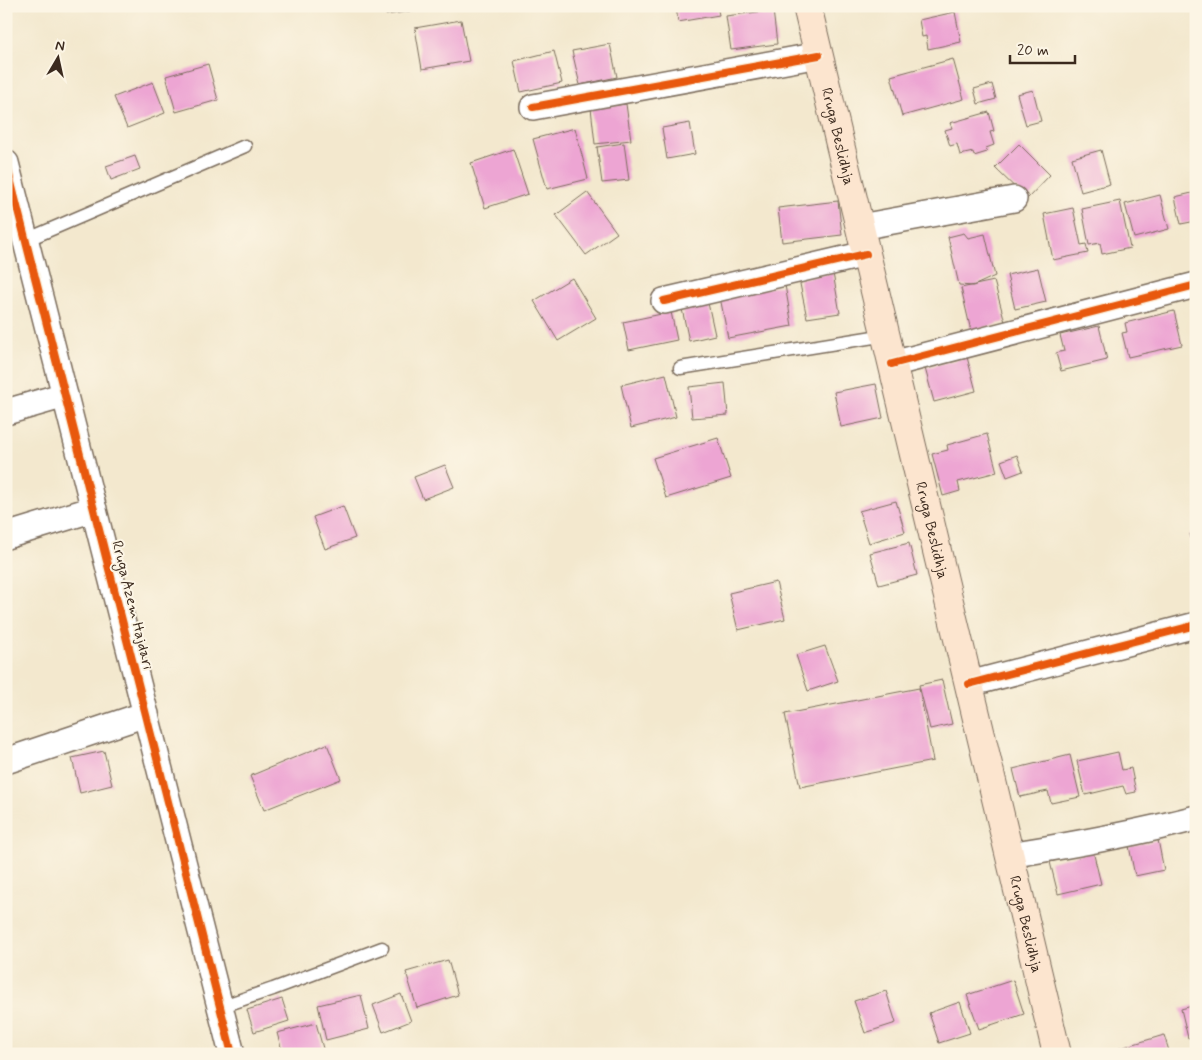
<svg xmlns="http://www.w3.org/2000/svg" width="1202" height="1060" font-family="Mynerve,sans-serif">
<rect width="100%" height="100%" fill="#fcf5e5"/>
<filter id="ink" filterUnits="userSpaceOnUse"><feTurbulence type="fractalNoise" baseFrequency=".02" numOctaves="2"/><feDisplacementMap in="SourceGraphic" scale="10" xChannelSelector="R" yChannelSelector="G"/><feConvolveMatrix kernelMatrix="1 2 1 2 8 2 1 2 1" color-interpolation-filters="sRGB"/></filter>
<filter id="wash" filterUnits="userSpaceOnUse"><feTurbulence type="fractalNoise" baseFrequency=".0096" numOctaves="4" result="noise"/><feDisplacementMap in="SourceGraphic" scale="20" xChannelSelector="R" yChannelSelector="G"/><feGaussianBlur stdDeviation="1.12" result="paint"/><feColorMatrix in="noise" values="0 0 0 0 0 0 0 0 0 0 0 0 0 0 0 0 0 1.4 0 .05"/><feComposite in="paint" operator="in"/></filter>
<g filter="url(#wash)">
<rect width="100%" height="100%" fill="#f3e8ce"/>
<g id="blocks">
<path fill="#eda5d3" d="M 384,6 L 417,6 L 418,10 L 386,15 Z
M 676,6 L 717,6 L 719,15 L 678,22 Z
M 773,10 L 777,44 L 731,50 L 726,16 Z
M 955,12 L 961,42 L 928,49 L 926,36 L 922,37 L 919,20 Z
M 461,20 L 469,61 L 422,69 L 415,28 Z
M 610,44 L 617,77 L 580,85 L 572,51 Z
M 554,51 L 562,83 L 521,92 L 514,61 Z
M 953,59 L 964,99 L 902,116 L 891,76 Z
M 208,64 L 218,100 L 176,112 L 166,76 Z
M 153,82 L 165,113 L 127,128 L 114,97 Z
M 992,84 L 996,99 L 978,104 L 974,89 Z
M 1033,90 L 1041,121 L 1026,125 L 1017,94 Z
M 626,104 L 631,140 L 595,144 L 591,108 Z
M 989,112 L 994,131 L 990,132 L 994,145 L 986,148 L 987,152 L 974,156 L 973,152 L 960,155 L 957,144 L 950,146 L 945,130 L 952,128 L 950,123 Z
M 690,123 L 695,154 L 667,159 L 662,128 Z
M 575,128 L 588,179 L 547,189 L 533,139 Z
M 624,143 L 629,180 L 602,183 L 597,147 Z
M 1019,144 L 1050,175 L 1027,199 L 995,168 Z
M 513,149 L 528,194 L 485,208 L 471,163 Z
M 1101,150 L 1110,184 L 1081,192 L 1072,158 Z
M 135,156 L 140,169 L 111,180 L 106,166 Z
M 587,192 L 617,233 L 586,255 L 556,215 Z
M 1196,192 L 1196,221 L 1181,224 L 1175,197 Z
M 1160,195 L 1169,229 L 1134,238 L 1125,204 Z
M 838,201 L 842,235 L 782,242 L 778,208 Z
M 1120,201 L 1130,248 L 1102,254 L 1100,243 L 1089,245 L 1082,209 Z
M 1073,208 L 1081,245 L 1086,244 L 1088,253 L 1053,260 L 1044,214 Z
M 964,233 L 968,238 L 985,234 L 995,276 L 973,286 L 959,285 L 948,237 Z
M 1038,268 L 1046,302 L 1015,309 L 1007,275 Z
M 833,273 L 840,313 L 807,318 L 799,279 Z
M 572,278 L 596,318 L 558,341 L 534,301 Z
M 994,281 L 1005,322 L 971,331 L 961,288 Z
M 785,285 L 792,326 L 728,338 L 720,297 Z
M 708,303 L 715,335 L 689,341 L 682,309 Z
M 1174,311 L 1182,345 L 1128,357 L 1122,333 L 1127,332 L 1125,323 Z
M 671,312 L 677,340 L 629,350 L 623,322 Z
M 1099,326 L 1107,360 L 1061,371 L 1056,353 L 1064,351 L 1060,335 Z
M 967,357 L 976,391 L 934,402 L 925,368 Z
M 666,374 L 676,417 L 631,428 L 621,385 Z
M 725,383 L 728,415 L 692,418 L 689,387 Z
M 876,384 L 883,418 L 841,427 L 834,392 Z
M 987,434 L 997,472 L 958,482 L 960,491 L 943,496 L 932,454 L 948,450 L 947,445 Z
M 718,438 L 731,478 L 666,498 L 653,458 Z
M 1017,455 L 1023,471 L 1007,477 L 1001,461 Z
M 445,465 L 454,487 L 423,499 L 414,477 Z
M 896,501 L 905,532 L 869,543 L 859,511 Z
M 343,506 L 355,538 L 325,549 L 313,517 Z
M 1196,532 L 1196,547 L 1193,548 L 1190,534 Z
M 909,543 L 917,575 L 879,585 L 870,553 Z
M 776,582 L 785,619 L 738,630 L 729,593 Z
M 825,646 L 838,681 L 808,691 L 796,655 Z
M 942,680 L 952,724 L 930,729 L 919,685 Z
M 919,688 L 933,761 L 800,787 L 785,714 Z
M 327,744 L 341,779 L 264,810 L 250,776 Z
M 104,751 L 112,785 L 80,793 L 72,758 Z
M 1118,752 L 1122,770 L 1131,768 L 1136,792 L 1126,794 L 1123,786 L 1085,795 L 1077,761 Z
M 1070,755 L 1080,797 L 1051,803 L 1048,791 L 1020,797 L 1013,769 Z
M 1158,840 L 1164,870 L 1135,876 L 1129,846 Z
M 1093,851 L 1101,884 L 1058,894 L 1050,862 Z
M 448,960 L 458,995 L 417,1008 L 406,972 Z
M 1013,980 L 1024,1014 L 979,1029 L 967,995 Z
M 886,991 L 896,1023 L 865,1033 L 854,1001 Z
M 401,994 L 411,1021 L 383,1032 L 373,1005 Z
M 361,995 L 369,1029 L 326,1040 L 318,1005 Z
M 282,999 L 289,1021 L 254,1032 L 247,1010 Z
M 960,1002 L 970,1033 L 939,1043 L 929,1013 Z
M 1196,1005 L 1196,1036 L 1188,1038 L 1181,1009 Z
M 316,1023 L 324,1052 L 318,1054 L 283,1054 L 277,1033 Z
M 1164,1035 L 1170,1054 L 1118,1054 L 1117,1049 Z"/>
</g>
</g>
<g filter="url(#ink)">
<use href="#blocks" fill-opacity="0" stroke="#7b6c5c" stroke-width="1"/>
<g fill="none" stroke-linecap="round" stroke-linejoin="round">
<g stroke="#7b6c5c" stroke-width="15">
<path id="service" d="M 26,240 L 245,146
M 680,368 L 886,335
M 220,1007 L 273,989 L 382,948"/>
</g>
<g stroke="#7b6c5c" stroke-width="28">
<path id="minor" d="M 533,107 L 819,55
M 6,163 L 232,1054
M 860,227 L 1014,199
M 664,301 L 866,254
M 892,364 L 1196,285
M 6,412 L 65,395
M 6,536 L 94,509
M 969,684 L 1196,625
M 6,761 L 146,714
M 1009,855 C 1072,845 1134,834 1196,818"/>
</g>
<g stroke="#7b6c5c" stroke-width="30">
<g id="secondary">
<path id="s1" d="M 807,6 L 1057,1054"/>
</g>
</g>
<use href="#service" stroke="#fff" stroke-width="12"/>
<use href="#minor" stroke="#fff" stroke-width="25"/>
<use href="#secondary" stroke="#fce5cf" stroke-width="28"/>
<g stroke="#fcf5e5" stroke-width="11">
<path id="cycleway" d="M 533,107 L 819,55
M 6,163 L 232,1054
M 664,301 L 866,254
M 892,364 L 1196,285
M 969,684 L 1196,625"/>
</g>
<use href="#cycleway" stroke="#e8590c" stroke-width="8"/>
</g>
</g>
<g text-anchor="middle" stroke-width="4" stroke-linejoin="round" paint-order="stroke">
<g font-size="15" fill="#3b2a1e" stroke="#fcf5e5">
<text dy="5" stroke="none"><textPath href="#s1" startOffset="134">Rruga Beslidhja</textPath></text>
<text dy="5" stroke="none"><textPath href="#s1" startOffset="539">Rruga Beslidhja</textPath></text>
<text transform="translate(133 605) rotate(76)" y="5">Rruga Azem Hajdari</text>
<text dy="5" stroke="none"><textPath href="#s1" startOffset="944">Rruga Beslidhja</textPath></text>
</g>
</g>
<rect width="1202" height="1060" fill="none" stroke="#fcf5e5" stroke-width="25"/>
<g transform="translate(58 58) rotate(9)" stroke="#fcf5e5" stroke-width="4" paint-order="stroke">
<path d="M0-4L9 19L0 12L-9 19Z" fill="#3b2a1e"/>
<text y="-8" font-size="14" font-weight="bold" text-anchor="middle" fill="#3b2a1e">N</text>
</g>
<path d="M1010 55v8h65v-8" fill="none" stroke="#3b2a1e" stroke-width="2.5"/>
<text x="1017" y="55" font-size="15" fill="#3b2a1e" stroke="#fcf5e5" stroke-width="4" paint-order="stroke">20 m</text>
</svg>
